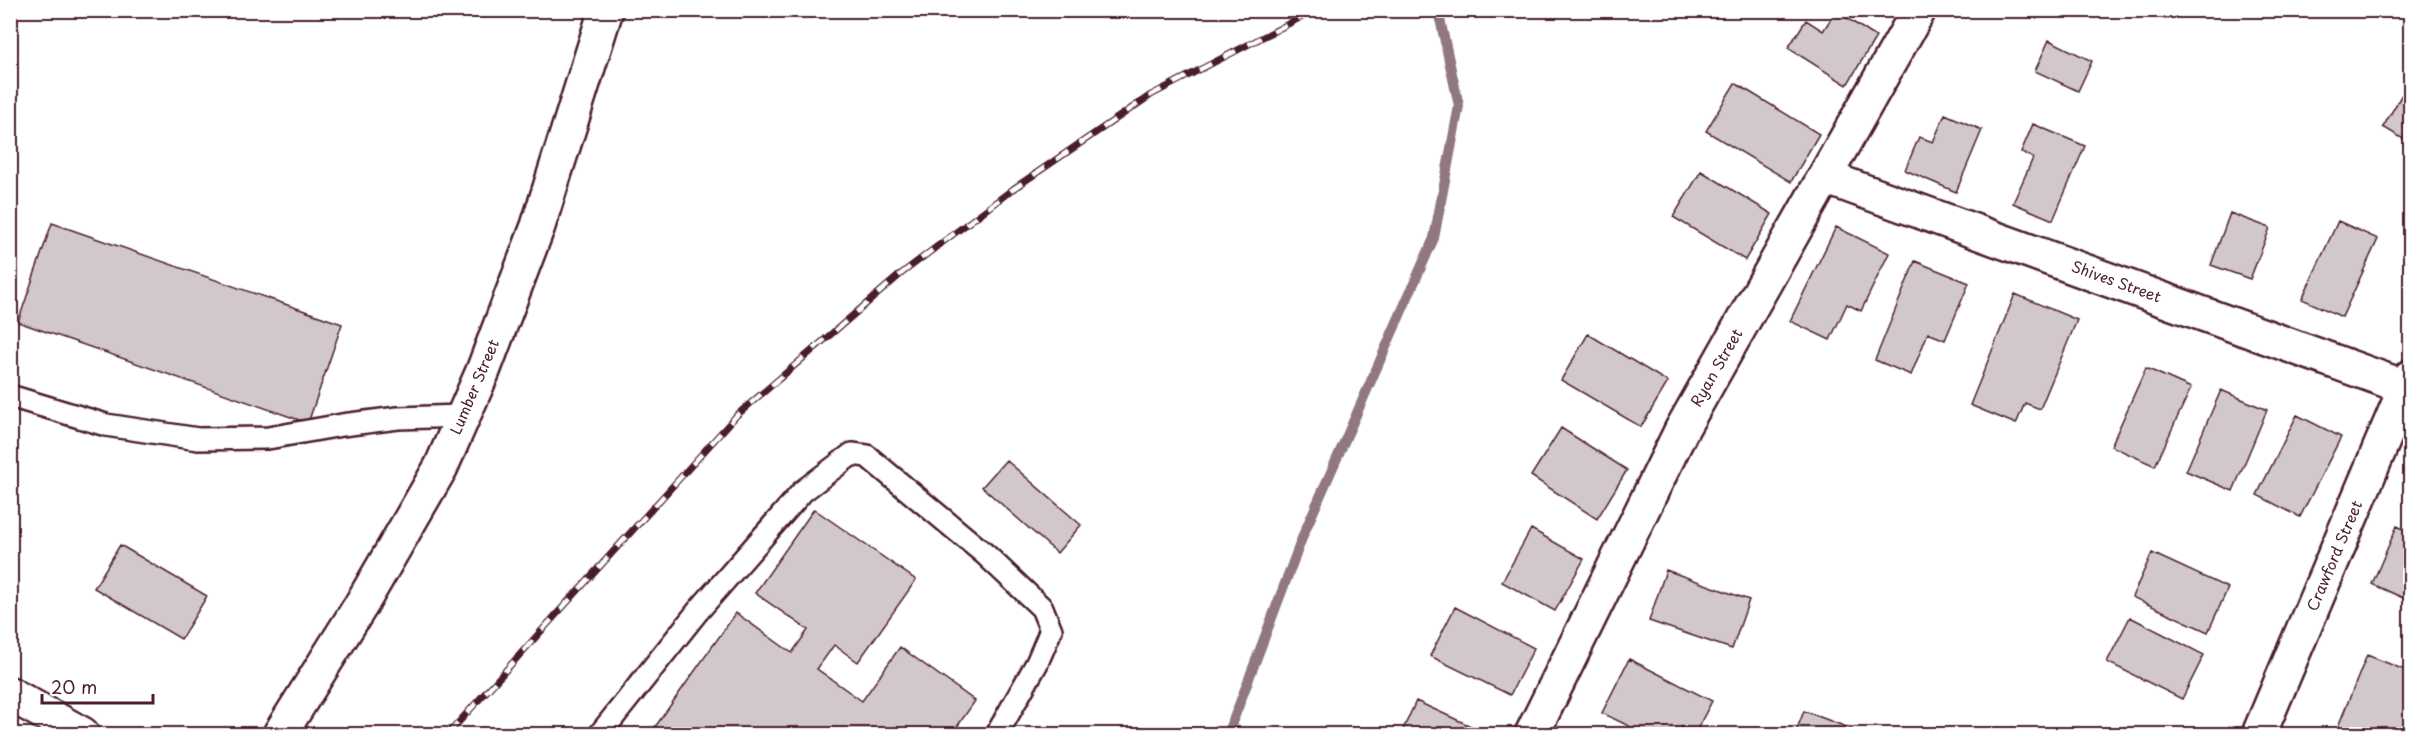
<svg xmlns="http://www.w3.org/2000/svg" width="2421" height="745" font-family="'Playpen Sans',sans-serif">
<rect width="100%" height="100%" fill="#fff"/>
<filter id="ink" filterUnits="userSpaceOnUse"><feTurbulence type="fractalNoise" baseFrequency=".0167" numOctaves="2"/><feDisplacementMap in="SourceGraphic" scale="12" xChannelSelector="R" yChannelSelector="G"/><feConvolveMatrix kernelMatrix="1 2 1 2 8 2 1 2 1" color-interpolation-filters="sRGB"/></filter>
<g filter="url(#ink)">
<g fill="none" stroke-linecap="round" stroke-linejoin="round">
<path stroke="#91787e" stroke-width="10" d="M 1228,734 L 1304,533 L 1434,238 L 1459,106 L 1438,10"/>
</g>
<path fill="#d2c7cb" stroke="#4a1f2b" stroke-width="1.5" d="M 1836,11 L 1876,37 L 1847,85 L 1788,48 L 1806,20 L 1823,31 Z
M 2049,40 L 2092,61 L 2078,91 L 2035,71 Z
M 2409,82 L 2410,83 L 2410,143 L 2383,127 Z
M 1735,83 L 1819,134 L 1791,182 L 1706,131 Z
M 1945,114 L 1982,130 L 1956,192 L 1905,170 L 1919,137 L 1933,142 Z
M 2033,124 L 2085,146 L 2053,220 L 2013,203 L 2033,158 L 2021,152 Z
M 1701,171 L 1772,214 L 1745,260 L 1673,217 Z
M 2230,213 L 2270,228 L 2250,279 L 2211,265 Z
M 2338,221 L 2378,239 L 2342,317 L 2302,299 Z
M 52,223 L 342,324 L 308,423 L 18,322 Z
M 1836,227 L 1889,253 L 1861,311 L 1847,304 L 1830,340 L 1790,321 Z
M 1915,261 L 1969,283 L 1945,340 L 1928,333 L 1911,375 L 1875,360 Z
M 2015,294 L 2077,320 L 2040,409 L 2025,403 L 2016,424 L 1970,405 Z
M 1588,334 L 1668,382 L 1641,427 L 1561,380 Z
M 2146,368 L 2191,388 L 2155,466 L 2111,446 Z
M 2221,390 L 2267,410 L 2233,491 L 2186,471 Z
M 2297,415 L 2341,437 L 2300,517 L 2257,495 Z
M 1561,428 L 1627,470 L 1597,519 L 1531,476 Z
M 1006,460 L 1081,525 L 1057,553 L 982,487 Z
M 814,509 L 916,580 L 858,662 L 834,645 L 817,669 L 862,701 L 900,647 L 975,701 L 952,734 L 650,734 L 736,613 L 792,653 L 808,630 L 755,593 Z
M 2397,526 L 2410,532 L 2410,601 L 2372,584 Z
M 1531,529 L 1584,559 L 1555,611 L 1502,582 Z
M 120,545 L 207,596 L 181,639 L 94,588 Z
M 2152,553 L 2228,588 L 2208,632 L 2132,597 Z
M 1666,570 L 1749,600 L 1732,649 L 1649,621 Z
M 1455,607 L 1534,648 L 1510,695 L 1430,656 Z
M 2130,617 L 2204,655 L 2182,699 L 2107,662 Z
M 2367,655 L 2410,672 L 2410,716 L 2403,734 L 2350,734 L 2337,729 Z
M 1629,659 L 1712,701 L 1695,733 L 1682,726 L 1677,734 L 1645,734 L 1602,713 Z
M 1416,701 L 1488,734 L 1401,734 Z
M 1804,711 L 1852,729 L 1850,734 L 1795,734 Z"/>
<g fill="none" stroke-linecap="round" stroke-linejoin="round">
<g stroke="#4a1f2b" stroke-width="26">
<path id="lane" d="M 10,396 L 106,425 L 198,439 L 268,438 L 342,425 L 398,418 L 463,416
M 600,734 L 698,611 L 803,491 L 852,454 L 867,456 L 986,555 L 1042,608 L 1051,630 L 1037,663 L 997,734"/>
</g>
<g stroke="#4a1f2b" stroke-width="38">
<path id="street" d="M 1825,177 L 2410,389
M 10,694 L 82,734
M 280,734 L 361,605 L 441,467 L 483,371 L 538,226 L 606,10
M 1532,734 L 1682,429 L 1919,10
M 2259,734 L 2410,377"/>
</g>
<use href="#lane" stroke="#fff" stroke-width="21"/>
<use href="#street" stroke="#fff" stroke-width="33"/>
<g stroke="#4a1f2b" stroke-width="7">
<path id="rail" d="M 448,734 L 737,415 L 902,273 L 1013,189 L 1151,95 L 1315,10"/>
</g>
<use href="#rail" stroke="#fff" stroke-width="4.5" stroke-dasharray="14" stroke-linecap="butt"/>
</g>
</g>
<g text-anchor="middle" stroke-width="4.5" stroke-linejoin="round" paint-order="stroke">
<g font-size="15" fill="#4a1f2b" stroke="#fff">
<text transform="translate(2116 282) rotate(20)" y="5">Shives Street</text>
<text transform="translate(1717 368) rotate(-60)" y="5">Ryan Street</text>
<text transform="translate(475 387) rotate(-67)" y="5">Lumber Street</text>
<text transform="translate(2335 556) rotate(-67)" y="5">Crawford Street</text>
</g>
</g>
<rect width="2421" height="745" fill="none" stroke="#fff" stroke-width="36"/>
<rect x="18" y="18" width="2385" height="709" fill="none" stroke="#4a1f2b" stroke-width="2" filter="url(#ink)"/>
<path d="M42 694v9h111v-9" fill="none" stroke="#4a1f2b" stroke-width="3"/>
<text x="51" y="694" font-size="18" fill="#4a1f2b" stroke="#ffffff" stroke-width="4.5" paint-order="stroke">20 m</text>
</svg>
